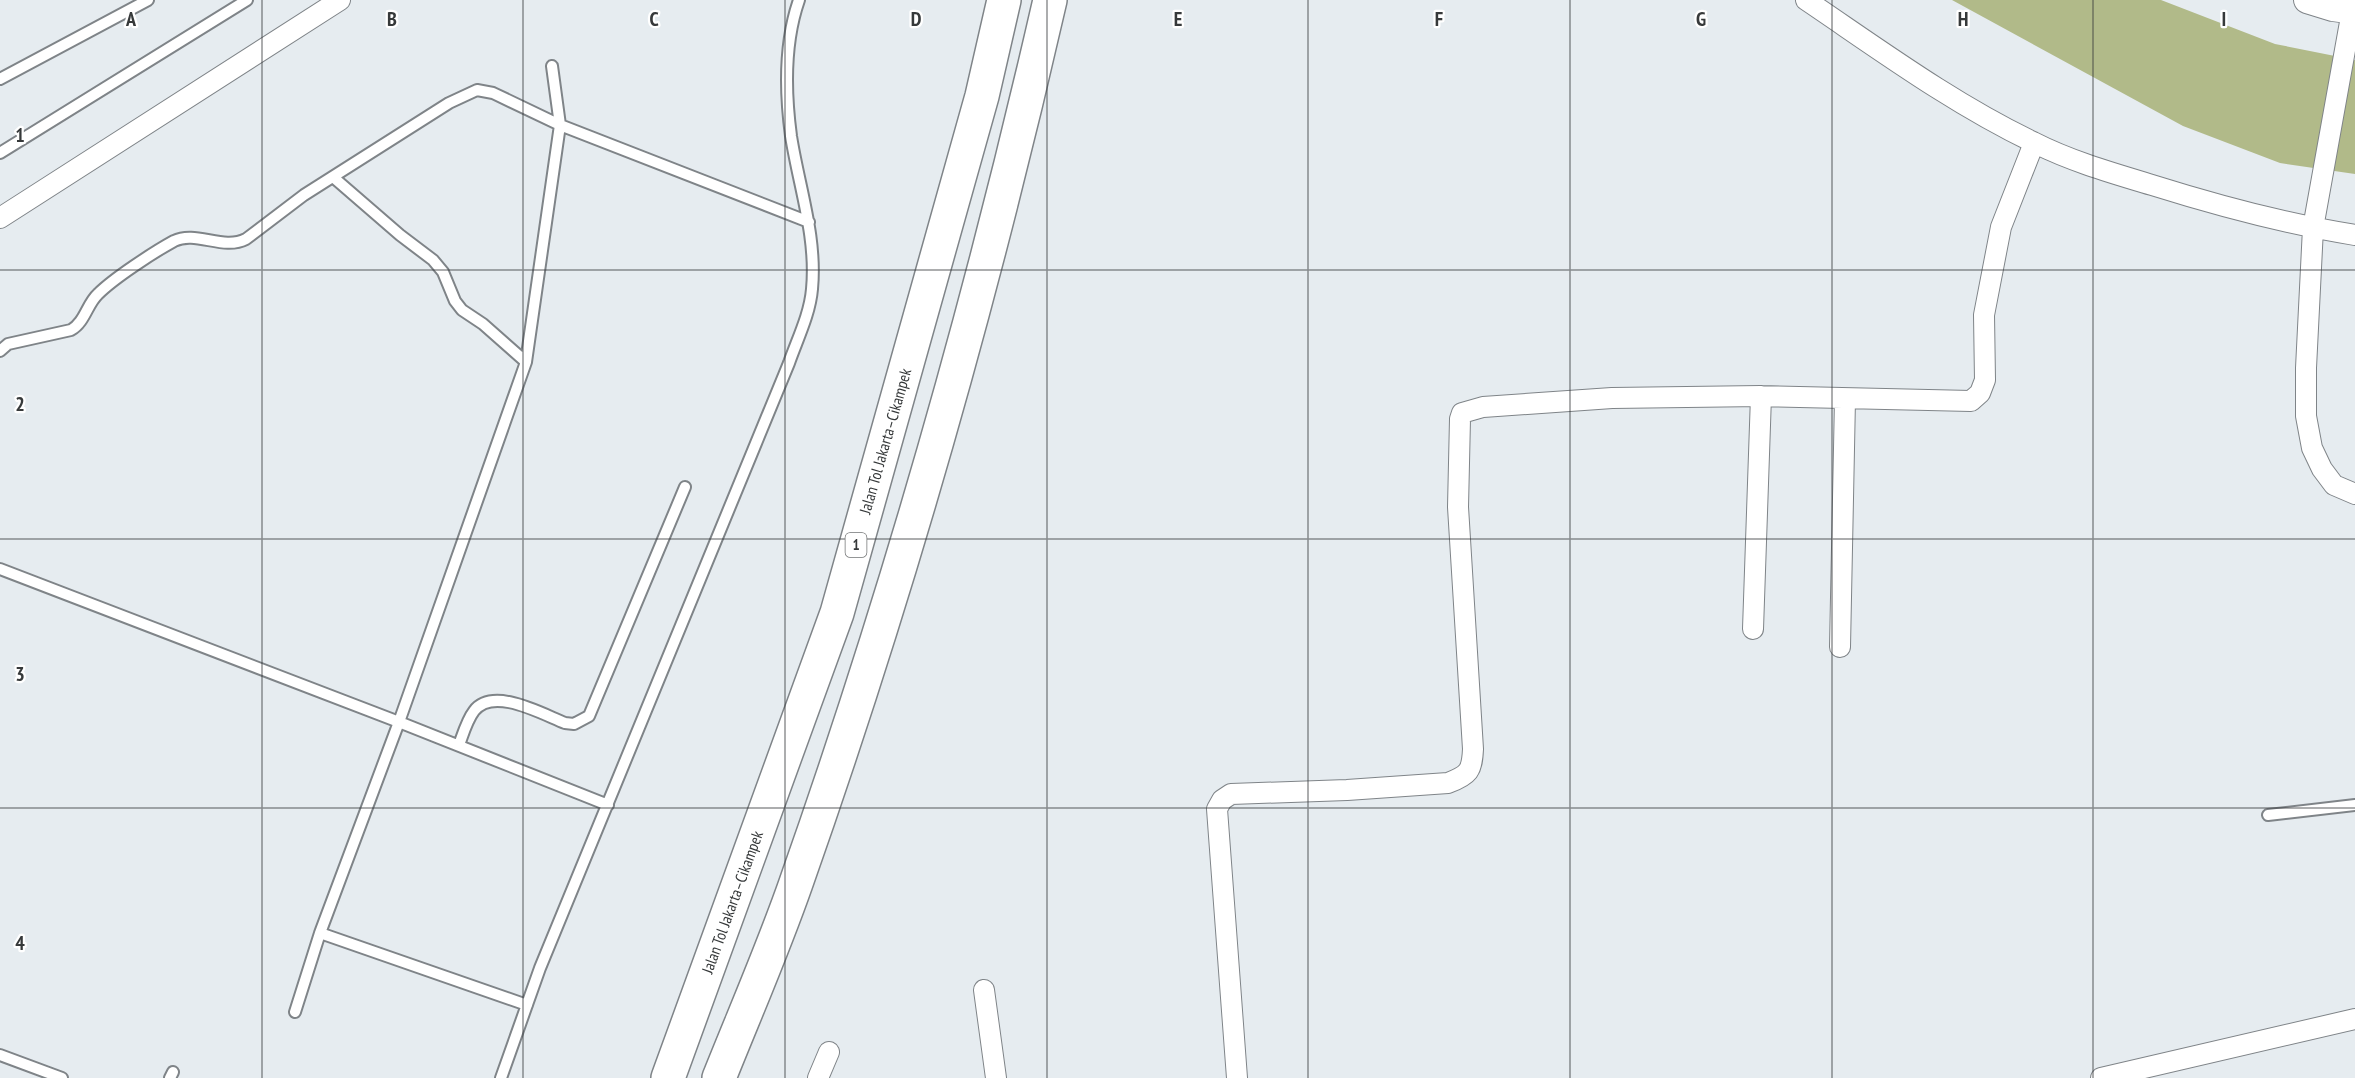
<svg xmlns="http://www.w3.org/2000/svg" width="2355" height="1078" font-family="'PT Sans Narrow',sans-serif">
<rect width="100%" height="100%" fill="#e6ecf0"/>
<path fill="#b1ba89" d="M 1952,0 L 2161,0 L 2275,44 L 2355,60 L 2355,174 L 2280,163 L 2183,126 Z"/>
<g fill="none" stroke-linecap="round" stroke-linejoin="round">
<g stroke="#7f8488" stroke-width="14">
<path id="service" d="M 0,79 L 148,0
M 0,153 L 247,0
M 333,177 L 400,235 L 433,260 L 443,272 L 455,301 L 462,310 L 483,324 L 526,362
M 0,351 L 8,344 L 71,330 C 85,322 87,304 98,294 C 114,278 154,252 174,241 C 196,230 223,251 246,239 L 304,195 L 449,103 L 477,90 L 493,93 L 560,125 L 809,222
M 0,569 L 399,722 L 526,362 L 560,125 L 552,66
M 459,745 C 463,734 467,720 474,711 C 493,686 542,714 565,723 L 574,724 L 589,716 L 685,487
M 2268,815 L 2355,805
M 320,933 L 527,1005
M 295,1012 L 320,933 L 399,722 L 608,805
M 0,1055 L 62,1078
M 170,1078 L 173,1072
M 501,1078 L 540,968 L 789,363 C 797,340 810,314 812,289 C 817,237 799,187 791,136 C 785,91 784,43 799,0"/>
</g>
<g stroke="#7f8488" stroke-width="22">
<path id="minor" d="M 1806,0 C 1880,50 1952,103 2033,142 C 2070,161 2112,173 2152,185 C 2219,206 2286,224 2355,235
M 2354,0 L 2313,228 L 2306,368 L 2306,416 L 2312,448 L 2322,469 L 2334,485 L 2355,494
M 0,218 L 340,0
M 1753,629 L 1761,396
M 1840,647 L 1845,399
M 984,990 L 996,1078
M 818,1078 L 829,1052
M 1237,1078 L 1217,809 L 1222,800 L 1231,794 L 1347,790 L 1448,783 C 1469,775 1472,771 1473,749 L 1458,507 L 1460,419 L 1462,413 L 1483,407 L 1612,398 L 1761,396 L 1971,401 L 1980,393 L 1985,380 L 1984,315 L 2001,227 L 2034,143
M 2101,1078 L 2355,1019"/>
</g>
<g stroke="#7f8488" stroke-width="28">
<path id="tertiary" d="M 2307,0 L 2333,8 L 2355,11"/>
</g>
<g stroke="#7f8488" stroke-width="36">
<path id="motorway" d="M 668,1078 L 837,613 L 982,96 L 1004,0
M 719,1078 C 745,1013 773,949 796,883 C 898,594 982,298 1050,0"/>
</g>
<use href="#service" stroke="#fff" stroke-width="10"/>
<use href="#minor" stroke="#fff" stroke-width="20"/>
<use href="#tertiary" stroke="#fff" stroke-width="26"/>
<use href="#motorway" stroke="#fff" stroke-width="33"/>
</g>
<path fill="none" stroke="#36393a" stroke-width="1.5" stroke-opacity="0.55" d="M 262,0 L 262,1078M 523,0 L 523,1078M 785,0 L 785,1078M 1047,0 L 1047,1078M 1308,0 L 1308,1078M 1570,0 L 1570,1078M 1832,0 L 1832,1078M 2093,0 L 2093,1078M 0,270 L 2355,270M 0,539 L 2355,539M 0,808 L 2355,808"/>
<g text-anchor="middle" stroke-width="4.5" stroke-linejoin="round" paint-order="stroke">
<rect fill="#fff" stroke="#727475" stroke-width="1.5" x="845.5" y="533" width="21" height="24" rx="4.5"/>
<g font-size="15" font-weight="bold" fill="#36393a">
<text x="856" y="550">1</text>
</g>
<g font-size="16" fill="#36393a" stroke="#fff">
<text transform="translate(885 441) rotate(-74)" y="6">Jalan Tol Jakarta–Cikampek</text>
<text transform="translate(732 902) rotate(-70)" y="6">Jalan Tol Jakarta–Cikampek</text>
</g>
</g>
<g font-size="20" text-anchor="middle" font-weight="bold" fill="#36393a" stroke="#fff" stroke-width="4.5" stroke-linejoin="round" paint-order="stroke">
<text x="131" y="26">A</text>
<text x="392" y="26">B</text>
<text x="654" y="26">C</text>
<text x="916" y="26">D</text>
<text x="1178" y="26">E</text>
<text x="1439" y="26">F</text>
<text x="1701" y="26">G</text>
<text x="1963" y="26">H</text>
<text x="2224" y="26">I</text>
<text x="20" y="142">1</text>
<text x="20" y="411">2</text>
<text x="20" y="681">3</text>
<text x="20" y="950">4</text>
</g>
</svg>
